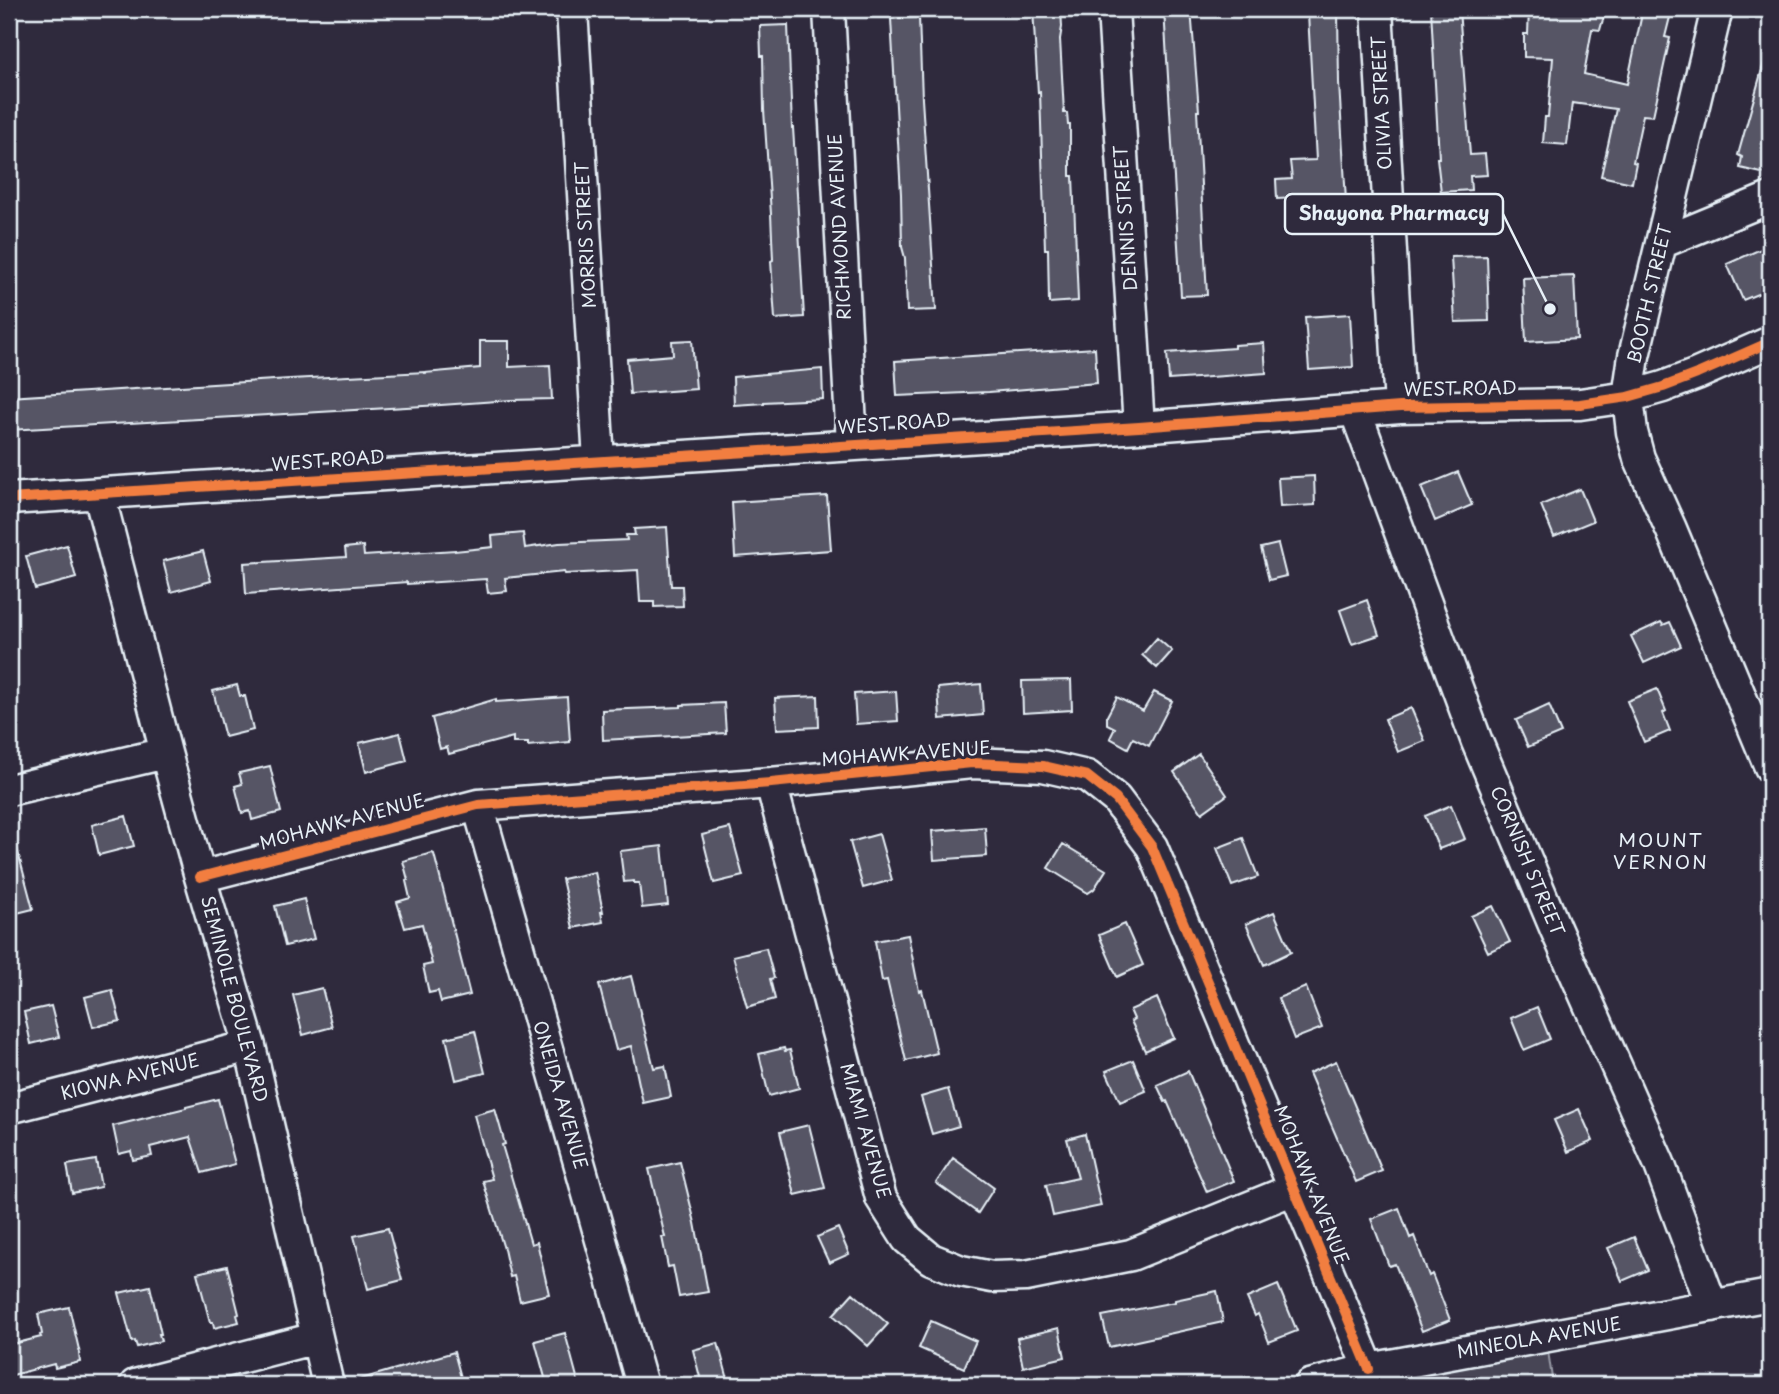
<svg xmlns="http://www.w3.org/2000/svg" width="1779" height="1394" font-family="'Playpen Sans',sans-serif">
<rect width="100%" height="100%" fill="#2f2a3d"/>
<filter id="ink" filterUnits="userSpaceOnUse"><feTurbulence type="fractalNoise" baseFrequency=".0143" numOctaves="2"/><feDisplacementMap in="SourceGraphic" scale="14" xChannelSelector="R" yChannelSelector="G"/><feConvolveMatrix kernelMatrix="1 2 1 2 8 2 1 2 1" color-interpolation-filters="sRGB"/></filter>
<g filter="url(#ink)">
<path fill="#464455" stroke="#979aa6" stroke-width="2" d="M 1546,1337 L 1553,1385 L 1330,1385 Z"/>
<path fill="#575565" stroke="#e8f1f8" stroke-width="2" d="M 1033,9 L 1061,9 L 1062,27 L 1060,39 L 1064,113 L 1067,113 L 1068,125 L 1070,125 L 1070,176 L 1073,176 L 1078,301 L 1049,303 L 1048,249 L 1045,249 L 1040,92 L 1038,93 Z
M 1164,9 L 1191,9 L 1199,111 L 1197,111 L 1207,295 L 1181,296 Z
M 1431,9 L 1459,9 L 1470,155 L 1485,154 L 1487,175 L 1470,176 L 1471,190 L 1441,192 L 1437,158 L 1439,158 Z
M 1529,9 L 1606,9 L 1600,30 L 1592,29 L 1584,74 L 1627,84 L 1643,9 L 1672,9 L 1665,37 L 1670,38 L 1653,116 L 1643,115 L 1633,162 L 1636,163 L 1632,183 L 1601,176 L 1616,109 L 1572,103 L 1567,145 L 1543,143 L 1545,117 L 1548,117 L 1553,58 L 1524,57 L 1524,34 L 1528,34 Z
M 1338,12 L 1339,83 L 1346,201 L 1318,202 L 1318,197 L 1277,199 L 1276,180 L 1292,179 L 1290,161 L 1316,160 L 1308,14 Z
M 919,17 L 922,99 L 936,310 L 907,311 L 905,258 L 902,247 L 901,194 L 891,19 Z
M 788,25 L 792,128 L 793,128 L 795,159 L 804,317 L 775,319 L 771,261 L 773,260 L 771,214 L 764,110 L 763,56 L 761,56 L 760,26 Z
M 1765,59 L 1770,60 L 1770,175 L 1740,168 L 1742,157 L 1738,155 Z
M 1770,245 L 1770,289 L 1743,300 L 1727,264 Z
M 1487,256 L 1489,321 L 1455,322 L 1451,257 Z
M 1574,276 L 1577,339 L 1526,342 L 1523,278 Z
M 1350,314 L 1353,367 L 1309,370 L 1305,317 Z
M 692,340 L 696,389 L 630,394 L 627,359 L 673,355 L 672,341 Z
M 480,341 L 509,341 L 509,367 L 550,365 L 552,399 L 511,400 L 441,405 L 9,430 L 9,397 L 290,379 L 425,372 L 425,373 L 480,368 Z
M 1264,343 L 1266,373 L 1169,380 L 1167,353 L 1234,348 L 1234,345 Z
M 1095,348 L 1097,383 L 989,392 L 897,396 L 895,361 Z
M 822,369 L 823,399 L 764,402 L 764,403 L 734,405 L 733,377 Z
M 1458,472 L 1472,505 L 1435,521 L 1421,487 Z
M 1314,476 L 1315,505 L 1280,507 L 1278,478 Z
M 1580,489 L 1593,521 L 1554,537 L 1541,505 Z
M 827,496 L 831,550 L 735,557 L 732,502 Z
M 667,527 L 671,586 L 682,586 L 683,606 L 654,607 L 654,602 L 640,602 L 638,570 L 565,574 L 564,572 L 505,578 L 507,591 L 488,593 L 486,579 L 407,584 L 407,582 L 246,594 L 244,563 L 346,557 L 345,548 L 363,546 L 364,556 L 455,550 L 455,551 L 493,547 L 492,536 L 523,533 L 525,548 L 559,543 L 627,540 L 626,535 L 635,535 L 634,529 Z
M 1278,544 L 1286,576 L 1269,580 L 1261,548 Z
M 67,545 L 76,578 L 35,589 L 26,556 Z
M 203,551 L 211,581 L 171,592 L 163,561 Z
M 1367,600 L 1379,635 L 1352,644 L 1340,610 Z
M 1661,622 L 1663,625 L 1670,622 L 1681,646 L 1644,663 L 1631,636 Z
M 1157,638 L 1172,651 L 1157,668 L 1142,655 Z
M 1071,680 L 1072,710 L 1023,713 L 1022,681 Z
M 981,684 L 983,715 L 940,719 L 938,688 Z
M 237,685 L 240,696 L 245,696 L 253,730 L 225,737 L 213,691 Z
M 1657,689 L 1666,711 L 1663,713 L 1670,731 L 1644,742 L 1627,701 Z
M 896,691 L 898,721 L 856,724 L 854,694 Z
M 1154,692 L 1172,701 L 1149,746 L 1133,738 L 1128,748 L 1110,738 L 1115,728 L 1107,724 L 1107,716 L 1117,697 L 1143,711 Z
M 818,696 L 819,727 L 777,729 L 775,698 Z
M 567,697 L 570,742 L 528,746 L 528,743 L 513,743 L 513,737 L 449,754 L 447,747 L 440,749 L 432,718 L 496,699 L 496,702 Z
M 724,703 L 726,733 L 603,740 L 602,710 L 681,707 L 681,705 Z
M 1549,705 L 1561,733 L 1528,747 L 1516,720 Z
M 1411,708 L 1425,741 L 1398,752 L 1385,719 Z
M 400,733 L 407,761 L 366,772 L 359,743 Z
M 1199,754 L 1227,795 L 1202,813 L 1174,772 Z
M 270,766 L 281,812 L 252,820 L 250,811 L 242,813 L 235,786 L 242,784 L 239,773 Z
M 1451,805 L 1465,839 L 1439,849 L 1425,816 Z
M 126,816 L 134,846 L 99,855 L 92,825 Z
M 985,827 L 987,856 L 934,860 L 932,831 Z
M 730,828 L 743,876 L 714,883 L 702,835 Z
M 879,834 L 892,880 L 863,888 L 850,842 Z
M 1243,838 L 1258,877 L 1232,886 L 1217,848 Z
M 9,841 L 15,841 L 33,909 L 9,915 Z
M 1063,844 L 1106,870 L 1094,889 L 1088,893 L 1048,868 Z
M 662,846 L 668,905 L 642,908 L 639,883 L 634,883 L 634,881 L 624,882 L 620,851 Z
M 432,853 L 434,854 L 470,995 L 441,1002 L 438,991 L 429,993 L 423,966 L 432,964 L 422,924 L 405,928 L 397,902 L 410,898 L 406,881 L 408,880 L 403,861 Z
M 595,872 L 603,912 L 601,912 L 603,922 L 573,928 L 562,879 Z
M 304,899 L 314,939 L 285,946 L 275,906 Z
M 1493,906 L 1510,942 L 1488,952 L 1471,916 Z
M 1274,912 L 1291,952 L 1264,965 L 1246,924 Z
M 1125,924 L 1143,965 L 1117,977 L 1099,935 Z
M 908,935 L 919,991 L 922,990 L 937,1053 L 906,1061 L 887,980 L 882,981 L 875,941 Z
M 766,948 L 774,978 L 770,979 L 775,999 L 747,1007 L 733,956 Z
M 631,976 L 654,1068 L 665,1066 L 671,1097 L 643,1103 L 631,1046 L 616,1050 L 599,985 Z
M 1306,987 L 1322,1028 L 1294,1039 L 1278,998 Z
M 322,988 L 332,1027 L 303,1035 L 293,995 Z
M 112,990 L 120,1021 L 93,1027 L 85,997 Z
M 1157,998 L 1174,1038 L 1145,1051 L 1131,1021 L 1134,1019 L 1130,1010 Z
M 51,1006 L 59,1037 L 31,1044 L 24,1012 Z
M 1537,1007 L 1550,1039 L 1524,1050 L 1511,1018 Z
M 475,1031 L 485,1073 L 456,1080 L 446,1038 Z
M 784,1048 L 785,1051 L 790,1050 L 799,1088 L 769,1096 L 759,1054 Z
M 1133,1060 L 1146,1091 L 1120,1102 L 1106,1071 Z
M 1336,1061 L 1382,1171 L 1356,1182 L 1309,1073 Z
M 1188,1071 L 1234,1181 L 1207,1192 L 1167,1101 L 1165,1102 L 1157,1085 Z
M 948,1089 L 959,1126 L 932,1134 L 921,1097 Z
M 218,1099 L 235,1164 L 202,1173 L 190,1137 L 150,1147 L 152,1156 L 133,1160 L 131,1151 L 119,1154 L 113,1126 L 186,1108 L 186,1107 Z
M 495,1109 L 505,1144 L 502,1145 L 531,1244 L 537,1242 L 549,1294 L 520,1301 L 514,1276 L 510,1277 L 504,1249 L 483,1181 L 492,1179 L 474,1115 Z
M 1579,1109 L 1593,1141 L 1568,1152 L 1554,1120 Z
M 809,1125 L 825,1188 L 795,1195 L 780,1132 Z
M 1085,1134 L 1101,1206 L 1053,1216 L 1046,1185 L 1078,1178 L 1067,1139 Z
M 953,1158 L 994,1188 L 978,1213 L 936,1183 Z
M 96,1160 L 101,1187 L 72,1193 L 67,1165 Z
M 680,1162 L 695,1223 L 708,1292 L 679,1297 L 673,1266 L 668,1267 L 662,1237 L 665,1237 L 649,1169 Z
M 1399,1208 L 1410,1238 L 1414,1236 L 1429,1276 L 1432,1274 L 1450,1320 L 1422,1331 L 1395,1264 L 1389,1266 L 1371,1219 Z
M 388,1228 L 402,1280 L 368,1289 L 354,1236 Z
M 838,1228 L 849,1254 L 829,1263 L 817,1237 Z
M 1634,1237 L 1648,1270 L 1622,1281 L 1608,1248 Z
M 227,1266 L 239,1314 L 237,1315 L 239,1322 L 214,1328 L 213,1322 L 210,1322 L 197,1273 Z
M 1278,1285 L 1297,1331 L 1269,1342 L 1258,1314 L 1255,1316 L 1247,1298 Z
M 150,1286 L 161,1334 L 159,1334 L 161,1341 L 137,1347 L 135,1341 L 132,1342 L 119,1293 Z
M 1217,1291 L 1223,1322 L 1109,1347 L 1102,1316 L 1175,1302 L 1175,1300 Z
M 853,1293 L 888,1324 L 868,1346 L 833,1315 Z
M 69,1307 L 80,1354 L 79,1354 L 80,1362 L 55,1368 L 54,1364 L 9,1376 L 9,1345 L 41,1337 L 40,1335 L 42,1334 L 38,1314 Z
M 931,1321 L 976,1341 L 964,1368 L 919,1348 Z
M 1059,1328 L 1065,1357 L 1023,1367 L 1017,1338 Z
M 565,1333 L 578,1381 L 563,1385 L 547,1385 L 535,1341 Z
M 718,1343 L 729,1383 L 719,1385 L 702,1385 L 693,1350 Z
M 454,1352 L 463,1385 L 359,1385 L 358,1380 Z"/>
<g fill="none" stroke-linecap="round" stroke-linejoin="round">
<g stroke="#e8f1f8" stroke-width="35">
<path id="minor" d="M 572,9 L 599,461
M 829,9 L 852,445
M 1113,9 L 1139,427
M 1377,9 L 1400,407
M 1717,9 L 1634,356 L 1628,397 L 1632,432 L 1639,458 L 1671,529 L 1770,767
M 1661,243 L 1770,198
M 1355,410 L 1477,742 L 1556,930 L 1659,1163 L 1712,1306
M 99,494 L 166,753 L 200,877 L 250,1046 L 328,1385
M 9,499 L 1139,427 L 1400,407 L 1580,404 L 1628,397 L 1663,387 L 1697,374 L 1770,342
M 771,783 L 881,1198 L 907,1239 L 931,1259 L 961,1271 L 992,1277 L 1026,1276 L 1131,1255 L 1294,1189
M 9,790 L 166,753
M 478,805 L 642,1385
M 200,877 L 478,805 L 771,783 L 972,763 L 1043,766 L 1087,776 L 1116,799 L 1152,847 L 1369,1369
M 9,1108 L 250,1046
M 135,1385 L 316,1338
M 1310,1385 L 1369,1369 L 1770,1295"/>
</g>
<use href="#minor" stroke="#2f2a3d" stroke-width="30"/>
<g stroke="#2f2a3d" stroke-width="15">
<path id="cycleway" d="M 9,499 L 1139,427 L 1400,407 L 1580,404 L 1628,397 L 1663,387 L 1697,374 L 1770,342
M 200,877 L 478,805 L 771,783 L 972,763 L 1043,766 L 1087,776 L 1116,799 L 1152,847 L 1369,1369"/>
</g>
<use href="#cycleway" stroke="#f27e40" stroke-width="10"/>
</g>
</g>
<g text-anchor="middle" stroke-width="6" stroke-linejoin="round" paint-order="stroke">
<g font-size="18" fill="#e8f1f8" stroke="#2f2a3d">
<text transform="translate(1382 103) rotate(-93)" y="6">OLIVIA STREET</text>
<text transform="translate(1126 218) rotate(-94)" y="6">DENNIS STREET</text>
<text transform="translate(840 227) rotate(-93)" y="6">RICHMOND AVENUE</text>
<text transform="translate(586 235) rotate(-93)" y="6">MORRIS STREET</text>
<text transform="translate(1650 294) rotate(-77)" y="6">BOOTH STREET</text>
<text transform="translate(1460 389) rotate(-1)" y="6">WEST ROAD</text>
<text transform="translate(894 424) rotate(-4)" y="6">WEST ROAD</text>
<text transform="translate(328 461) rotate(-4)" y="6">WEST ROAD</text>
<text transform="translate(906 754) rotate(-4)" y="6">MOHAWK AVENUE</text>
<text transform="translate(342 822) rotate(-15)" y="6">MOHAWK AVENUE</text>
<text transform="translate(1527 861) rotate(67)" y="6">CORNISH STREET</text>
<text transform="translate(234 999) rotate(75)" y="6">SEMINOLE BOULEVARD</text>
<text transform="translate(130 1077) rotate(-14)" y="6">KIOWA AVENUE</text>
<text transform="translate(560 1095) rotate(74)" y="6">ONEIDA AVENUE</text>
<text transform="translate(865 1131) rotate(74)" y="6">MIAMI AVENUE</text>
<text transform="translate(1311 1185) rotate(68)" y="6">MOHAWK AVENUE</text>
<text transform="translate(1539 1338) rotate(-10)" y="6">MINEOLA AVENUE</text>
</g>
<g font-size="19" letter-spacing="2" fill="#e8f1f8" stroke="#2f2a3d">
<text x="1661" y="847">MOUNT<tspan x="1661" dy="22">VERNON</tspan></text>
</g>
</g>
<path fill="none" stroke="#e8f1f8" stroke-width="2.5" d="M1550 309L1503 214"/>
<circle fill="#e8f1f8" stroke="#2f2a3d" stroke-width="2.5" cx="1550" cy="309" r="7"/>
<rect fill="#2f2a3d" stroke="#e8f1f8" stroke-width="2.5" x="1285" y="194" width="218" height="40" rx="7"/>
<g font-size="19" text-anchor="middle" font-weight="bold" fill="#e8f1f8">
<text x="1394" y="220">Shayona Pharmacy</text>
</g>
<rect width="1779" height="1394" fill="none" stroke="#2f2a3d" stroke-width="35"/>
<rect x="18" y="18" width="1744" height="1359" fill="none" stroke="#e8f1f8" stroke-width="2.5" filter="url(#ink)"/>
</svg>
